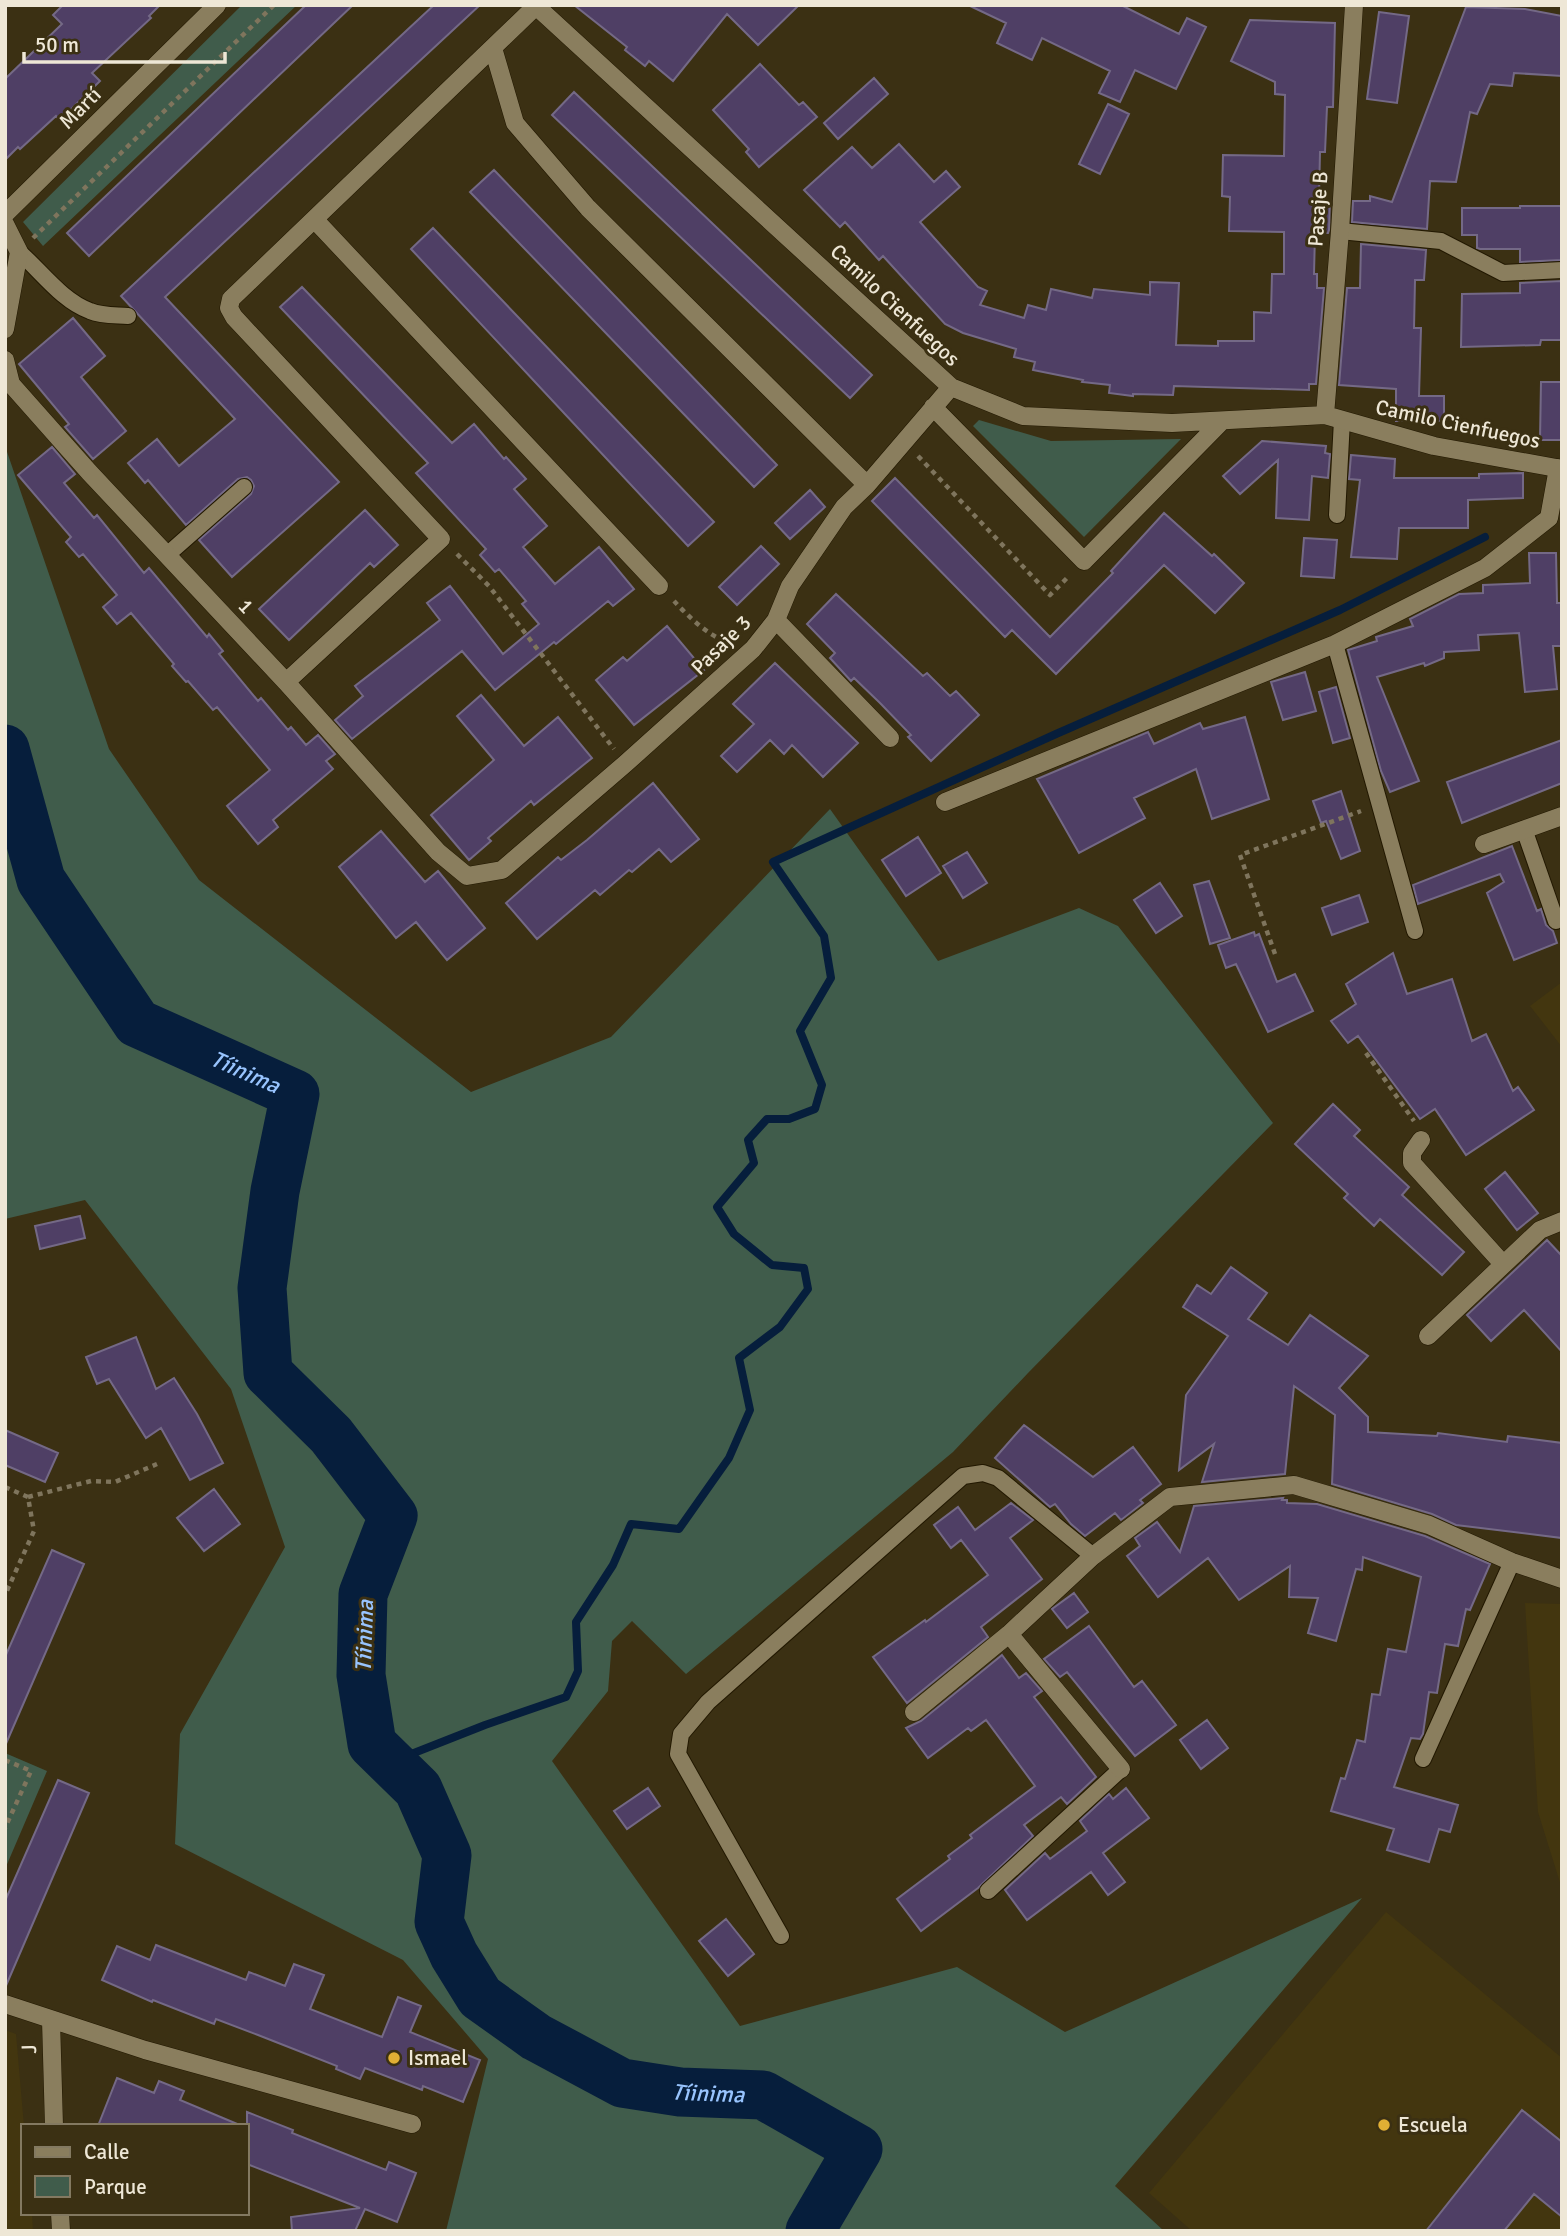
<svg xmlns="http://www.w3.org/2000/svg" width="1567" height="2236" font-family="Signika,sans-serif">
<rect width="100%" height="100%" fill="#3b3013"/>
<path fill="#43360f" d="M 1562,982 L 1562,1047 L 1530,1006 Z
M 1525,1603 L 1562,1604 L 1562,1889 L 1538,1812 Z
M 1386,1912 L 1562,2058 L 1562,2231 L 1192,2231 L 1149,2193 Z
M 5,2030 L 16,2034 L 24,2126 L 23,2213 L 32,2213 L 33,2231 L 5,2231 Z"/>
<path fill="#405c4b" d="M 242,5 L 297,5 L 43,246 L 23,222 Z
M 979,420 L 1051,441 L 1181,439 L 1084,537 L 973,426 Z
M 5,446 L 109,749 L 199,880 L 471,1092 L 611,1037 L 830,809 L 938,961 L 1079,908 L 1118,926 L 1273,1123 L 1028,1373 L 953,1452 L 686,1674 L 632,1621 L 612,1641 L 608,1691 L 552,1761 L 740,2026 L 957,1967 L 1065,2032 L 1362,1898 L 1115,2186 L 1164,2231 L 446,2231 L 488,2059 L 403,1960 L 175,1844 L 180,1734 L 285,1547 L 231,1389 L 85,1200 L 5,1219 Z
M 5,1753 L 47,1771 L 5,1869 Z"/>
<g fill="none" stroke-linecap="round" stroke-linejoin="round">
<path stroke="#061e3c" stroke-width="8" d="M 391,1762 L 485,1725 L 566,1697 L 578,1671 L 576,1622 L 613,1565 L 631,1524 L 679,1529 L 729,1458 L 750,1410 L 739,1358 L 780,1327 L 808,1289 L 804,1268 L 772,1265 L 734,1234 L 717,1207 L 754,1163 L 748,1140 L 767,1119 L 789,1119 L 815,1109 L 822,1085 L 800,1031 L 831,978 L 824,936 L 773,862 L 1056,734 L 1340,610 L 1485,537"/>
<path stroke="#061e3c" stroke-width="49" id="s1" d="M 5,749 L 41,880 L 137,1023 L 295,1094 L 275,1191 L 262,1288 L 268,1373 L 331,1435 L 393,1516 L 363,1594 L 361,1675 L 372,1744 L 418,1789 L 447,1855 L 439,1922 L 454,1955 L 480,1997 L 536,2037 L 622,2083 L 680,2092 L 763,2095 L 858,2149 L 810,2231"/>
</g>
<path fill="#4f3f65" stroke="#746986" stroke-width="2" d="M 63,5 L 160,5 L 149,16 L 151,18 L 92,73 L 100,81 L 60,120 L 56,116 L 20,149 L 18,147 L 5,160 L 5,79 L 62,24 L 53,15 Z
M 306,5 L 353,5 L 89,256 L 67,233 Z
M 434,5 L 480,5 L 165,297 L 339,482 L 232,577 L 199,540 L 251,494 L 254,486 L 251,480 L 247,477 L 238,479 L 186,525 L 148,480 L 145,483 L 128,463 L 157,439 L 179,466 L 235,419 L 121,296 Z
M 574,5 L 799,5 L 758,45 L 727,14 L 673,81 L 649,61 L 645,66 L 625,50 L 627,47 Z
M 968,5 L 1121,5 L 1179,34 L 1187,18 L 1206,27 L 1176,89 L 1135,70 L 1120,102 L 1099,93 L 1110,71 L 1042,38 L 1032,60 L 997,43 L 1006,23 Z
M 1466,7 L 1525,9 L 1562,16 L 1562,76 L 1514,73 L 1512,86 L 1490,84 L 1477,114 L 1470,112 L 1456,182 L 1430,181 L 1427,229 L 1352,222 L 1353,201 L 1370,201 L 1370,196 L 1392,202 Z
M 1379,12 L 1409,16 L 1397,103 L 1367,99 Z
M 1250,20 L 1335,23 L 1333,107 L 1327,107 L 1325,152 L 1320,152 L 1319,198 L 1322,198 L 1322,201 L 1330,201 L 1329,230 L 1328,233 L 1315,233 L 1314,274 L 1317,274 L 1317,288 L 1324,288 L 1316,384 L 1309,384 L 1309,390 L 1174,386 L 1173,395 L 1133,394 L 1133,396 L 1109,393 L 1110,385 L 1082,382 L 1083,380 L 1033,370 L 1035,362 L 1014,357 L 1016,349 L 963,333 L 945,324 L 883,256 L 879,260 L 845,222 L 840,227 L 804,190 L 852,147 L 872,168 L 899,144 L 934,182 L 946,171 L 960,187 L 920,222 L 978,287 L 987,291 L 980,305 L 1024,318 L 1028,305 L 1046,310 L 1051,289 L 1092,298 L 1094,289 L 1150,295 L 1150,282 L 1179,283 L 1176,345 L 1218,346 L 1218,341 L 1254,341 L 1254,312 L 1271,313 L 1272,274 L 1284,274 L 1284,232 L 1229,231 L 1230,197 L 1222,196 L 1223,155 L 1284,156 L 1285,95 L 1275,94 L 1275,82 L 1231,61 Z
M 760,64 L 799,105 L 803,102 L 817,117 L 759,167 L 746,152 L 749,149 L 713,110 Z
M 874,78 L 888,94 L 838,139 L 824,123 Z
M 574,92 L 872,375 L 850,398 L 552,115 Z
M 1108,104 L 1129,114 L 1100,174 L 1079,164 Z
M 494,170 L 777,465 L 754,487 L 470,192 Z
M 1520,206 L 1562,206 L 1562,260 L 1520,262 L 1520,249 L 1480,249 L 1477,248 L 1477,235 L 1462,235 L 1462,208 L 1520,208 Z
M 433,228 L 714,522 L 688,546 L 411,249 Z
M 1361,244 L 1426,250 L 1424,280 L 1415,280 L 1414,328 L 1421,328 L 1419,396 L 1444,396 L 1444,421 L 1396,421 L 1396,389 L 1339,385 L 1347,288 L 1360,288 Z
M 1562,281 L 1562,340 L 1541,340 L 1540,345 L 1461,347 L 1462,294 L 1520,293 L 1520,283 Z
M 302,287 L 452,443 L 474,424 L 504,459 L 506,457 L 526,479 L 514,489 L 547,526 L 523,547 L 555,584 L 599,547 L 634,589 L 613,606 L 608,601 L 556,644 L 554,642 L 495,690 L 462,651 L 352,739 L 335,720 L 363,696 L 355,686 L 440,620 L 427,603 L 450,586 L 503,654 L 539,624 L 522,604 L 526,601 L 499,569 L 495,572 L 480,555 L 486,549 L 416,473 L 428,463 L 280,307 Z
M 73,318 L 105,356 L 81,377 L 126,431 L 93,459 L 65,427 L 69,424 L 19,364 Z
M 1541,382 L 1562,382 L 1562,440 L 1540,440 Z
M 1262,441 L 1326,446 L 1325,453 L 1330,454 L 1328,478 L 1312,476 L 1309,520 L 1276,518 L 1278,460 L 1240,494 L 1223,476 Z
M 52,447 L 75,474 L 64,483 L 94,518 L 97,515 L 144,573 L 149,568 L 207,637 L 209,634 L 223,651 L 219,654 L 258,701 L 261,698 L 288,730 L 291,727 L 306,745 L 318,735 L 335,754 L 326,761 L 333,769 L 273,820 L 278,827 L 258,844 L 227,806 L 270,770 L 217,707 L 213,710 L 188,681 L 186,682 L 172,666 L 174,664 L 131,613 L 117,624 L 103,607 L 117,595 L 83,554 L 79,557 L 66,542 L 71,537 L 18,475 Z
M 1351,455 L 1395,459 L 1394,478 L 1479,478 L 1479,474 L 1523,473 L 1523,498 L 1468,500 L 1468,528 L 1399,528 L 1397,559 L 1351,557 L 1360,480 L 1349,479 Z
M 895,478 L 1050,637 L 1113,573 L 1111,571 L 1164,513 L 1212,556 L 1214,554 L 1244,583 L 1215,613 L 1164,565 L 1056,674 L 1012,630 L 1005,637 L 872,501 Z
M 810,490 L 825,507 L 790,539 L 775,523 Z
M 365,510 L 398,545 L 374,567 L 370,563 L 289,640 L 259,609 Z
M 1304,538 L 1337,540 L 1334,578 L 1301,576 Z
M 761,546 L 779,564 L 737,605 L 719,587 Z
M 1529,553 L 1556,553 L 1557,603 L 1562,603 L 1562,646 L 1553,646 L 1557,689 L 1525,692 L 1519,633 L 1478,635 L 1479,650 L 1444,652 L 1444,658 L 1425,666 L 1424,663 L 1377,677 L 1419,781 L 1390,792 L 1381,771 L 1348,650 L 1377,641 L 1376,637 L 1413,626 L 1410,619 L 1459,594 L 1483,593 L 1483,585 L 1530,583 Z
M 836,594 L 923,676 L 927,673 L 950,696 L 956,691 L 979,715 L 931,761 L 908,737 L 911,735 L 880,703 L 854,678 L 851,681 L 830,658 L 835,653 L 807,624 Z
M 667,626 L 704,670 L 634,725 L 596,680 L 623,657 L 627,661 Z
M 775,663 L 858,743 L 823,777 L 792,745 L 784,754 L 770,740 L 737,772 L 721,756 L 754,724 L 733,704 Z
M 1305,672 L 1316,711 L 1283,720 L 1271,682 Z
M 1336,687 L 1350,738 L 1333,743 L 1319,692 Z
M 481,695 L 524,746 L 558,717 L 592,758 L 534,805 L 531,801 L 488,838 L 491,841 L 469,860 L 431,815 L 494,760 L 457,716 Z
M 1245,717 L 1269,799 L 1212,819 L 1196,769 L 1134,798 L 1145,818 L 1079,853 L 1037,779 L 1148,732 L 1154,744 L 1200,723 L 1203,729 Z
M 1562,740 L 1562,783 L 1462,823 L 1447,782 Z
M 653,783 L 699,839 L 671,862 L 659,849 L 632,872 L 629,870 L 600,895 L 595,890 L 537,939 L 506,903 L 558,857 L 561,860 L 587,840 Z
M 1341,791 L 1360,851 L 1341,859 L 1326,821 L 1321,823 L 1313,801 Z
M 381,831 L 425,882 L 438,871 L 485,928 L 447,960 L 416,922 L 396,938 L 339,867 Z
M 918,837 L 941,873 L 906,896 L 882,860 Z
M 1512,846 L 1537,911 L 1541,909 L 1546,925 L 1553,931 L 1557,943 L 1514,960 L 1487,893 L 1504,882 L 1500,874 L 1418,904 L 1413,885 Z
M 967,852 L 987,883 L 963,898 L 943,866 Z
M 1209,881 L 1230,938 L 1210,944 L 1194,885 Z
M 1160,883 L 1182,916 L 1156,933 L 1134,900 Z
M 1359,895 L 1368,922 L 1332,935 L 1322,908 Z
M 1254,932 L 1255,936 L 1259,934 L 1277,982 L 1295,974 L 1313,1011 L 1268,1032 L 1236,964 L 1226,968 L 1218,945 Z
M 1393,953 L 1407,994 L 1452,979 L 1472,1041 L 1486,1034 L 1513,1091 L 1518,1087 L 1534,1110 L 1466,1155 L 1435,1109 L 1420,1119 L 1358,1036 L 1348,1043 L 1331,1021 L 1356,1004 L 1346,984 Z
M 1333,1104 L 1360,1130 L 1354,1136 L 1409,1187 L 1402,1195 L 1464,1252 L 1442,1275 L 1380,1219 L 1374,1226 L 1344,1198 L 1348,1194 L 1295,1144 Z
M 1505,1172 L 1538,1213 L 1517,1230 L 1485,1189 Z
M 80,1216 L 85,1238 L 40,1249 L 35,1226 Z
M 1547,1240 L 1562,1256 L 1562,1352 L 1524,1310 L 1491,1341 L 1467,1315 Z
M 1231,1267 L 1267,1293 L 1248,1319 L 1288,1345 L 1310,1315 L 1368,1356 L 1339,1388 L 1368,1417 L 1368,1432 L 1437,1436 L 1438,1433 L 1507,1442 L 1508,1436 L 1562,1443 L 1562,1538 L 1456,1525 L 1432,1514 L 1332,1484 L 1335,1415 L 1294,1386 L 1285,1474 L 1202,1482 L 1214,1444 L 1179,1470 L 1186,1395 L 1228,1336 L 1183,1307 L 1197,1285 L 1211,1294 Z
M 136,1337 L 156,1389 L 174,1378 L 197,1414 L 223,1463 L 190,1480 L 161,1428 L 146,1438 L 109,1379 L 97,1384 L 86,1357 Z
M 1024,1425 L 1093,1477 L 1133,1447 L 1161,1484 L 1140,1500 L 1143,1503 L 1121,1520 L 1115,1513 L 1085,1536 L 1071,1524 L 1055,1504 L 1050,1507 L 995,1458 Z
M 5,1430 L 58,1453 L 45,1482 L 5,1465 Z
M 214,1489 L 240,1524 L 204,1551 L 177,1518 Z
M 1283,1498 L 1282,1500 L 1287,1500 L 1287,1503 L 1317,1504 L 1425,1536 L 1490,1564 L 1470,1610 L 1466,1609 L 1458,1646 L 1445,1644 L 1437,1693 L 1429,1692 L 1423,1734 L 1420,1739 L 1411,1738 L 1394,1787 L 1458,1805 L 1450,1832 L 1439,1829 L 1429,1862 L 1387,1850 L 1394,1829 L 1331,1811 L 1341,1778 L 1345,1779 L 1357,1740 L 1365,1742 L 1372,1694 L 1380,1695 L 1388,1649 L 1406,1652 L 1421,1577 L 1363,1557 L 1362,1570 L 1356,1569 L 1336,1641 L 1308,1633 L 1318,1598 L 1289,1597 L 1290,1566 L 1239,1600 L 1208,1558 L 1158,1597 L 1127,1556 L 1140,1546 L 1135,1538 L 1157,1522 L 1180,1552 L 1194,1506 Z
M 1011,1503 L 1033,1520 L 1010,1538 L 1042,1579 L 981,1627 L 988,1637 L 907,1703 L 873,1657 L 925,1620 L 926,1622 L 988,1575 L 961,1540 L 951,1548 L 934,1525 L 958,1507 L 975,1530 Z
M 52,1550 L 84,1564 L 5,1746 L 5,1657 Z
M 1074,1593 L 1088,1612 L 1067,1628 L 1052,1609 Z
M 1089,1626 L 1134,1687 L 1142,1681 L 1176,1725 L 1135,1756 L 1067,1672 L 1060,1677 L 1044,1659 Z
M 1002,1655 L 1019,1678 L 1026,1673 L 1042,1691 L 1034,1697 L 1096,1777 L 1067,1804 L 1061,1797 L 1024,1825 L 1033,1836 L 978,1888 L 921,1931 L 897,1899 L 950,1859 L 948,1856 L 972,1838 L 970,1835 L 1035,1786 L 986,1720 L 971,1731 L 968,1728 L 928,1758 L 906,1728 L 921,1721 Z
M 1207,1720 L 1228,1748 L 1201,1769 L 1180,1740 Z
M 58,1780 L 89,1793 L 5,1988 L 5,1901 Z
M 648,1788 L 660,1806 L 627,1829 L 614,1811 Z
M 1126,1788 L 1149,1818 L 1103,1853 L 1125,1882 L 1108,1895 L 1091,1872 L 1027,1920 L 1005,1890 L 1045,1853 L 1050,1859 L 1087,1831 L 1080,1821 L 1109,1794 L 1113,1799 Z
M 726,1919 L 754,1954 L 728,1976 L 699,1941 Z
M 156,1945 L 246,1980 L 249,1972 L 285,1986 L 294,1964 L 324,1975 L 310,2009 L 382,2037 L 398,1997 L 421,2006 L 410,2032 L 480,2060 L 463,2102 L 423,2086 L 422,2090 L 365,2068 L 360,2079 L 336,2069 L 337,2066 L 258,2035 L 216,2019 L 214,2024 L 153,2000 L 152,2002 L 102,1980 L 117,1946 L 150,1960 Z
M 117,2078 L 154,2093 L 159,2081 L 184,2091 L 180,2100 L 242,2126 L 98,2126 Z
M 1522,2110 L 1562,2142 L 1562,2217 L 1534,2194 L 1504,2231 L 1426,2231 Z
M 247,2112 L 293,2130 L 292,2133 L 386,2170 L 389,2162 L 416,2173 L 397,2222 L 365,2209 L 355,2231 L 292,2231 L 291,2217 L 360,2208 L 247,2164 Z"/>
<g fill="none" stroke-linecap="round" stroke-linejoin="round">
<g stroke="#221800" stroke-width="18">
<path id="service" d="M 1340,231 L 1441,241 L 1503,273 L 1562,270
M 19,252 C 41,271 62,301 90,311 C 102,316 115,315 128,316
M 1337,515 L 1342,420
M 167,555 L 244,487
M 1335,644 L 1415,931
M 1524,829 L 1556,921
M 1423,1759 L 1512,1562
M 988,1891 L 1121,1769
M 781,1936 L 678,1754 L 681,1734 L 708,1702 L 963,1476 L 983,1473 L 998,1478 L 1093,1556"/>
</g>
<g stroke="#221800" stroke-width="19">
<path id="minor" d="M 535,5 L 951,387 L 1023,416 L 1172,423 L 1325,415 L 1434,446 L 1562,469
M 493,48 L 515,123 L 588,208 L 867,485
M 315,220 L 659,586
M 5,224 L 19,252 L 5,329
M 5,360 L 11,384 L 89,472 L 286,682 L 438,852 L 467,876 L 502,870 L 625,764 L 753,649 L 776,620 L 790,586 L 844,507 L 867,485 L 951,387
M 933,407 L 1084,561 L 1222,421
M 1325,415 L 1340,231 L 1354,5
M 776,620 L 890,738
M 286,682 L 441,539 L 234,317 L 229,308 L 231,299 L 536,6
M 945,802 L 1335,644 L 1485,568 L 1549,518 L 1558,468
M 1484,844 L 1562,816
M 1421,1140 L 1412,1153 L 1412,1163 L 1503,1264
M 1428,1336 L 1540,1230 L 1562,1221
M 1009,1634 L 1121,1769
M 914,1712 L 1009,1634 L 1093,1556 L 1170,1497 L 1294,1485 L 1429,1525 L 1512,1562 L 1562,1579
M 5,2004 L 145,2050 L 412,2124
M 51,2020 L 54,2126
M 60,2213 L 61,2231"/>
</g>
<g stroke="#221800" stroke-width="19">
<path id="tertiary" d="M 5,214 L 217,5"/>
</g>
<path stroke="#7f755d" stroke-width="4.5" stroke-dasharray="5 5" stroke-linecap="butt" d="M 33,238 L 274,5
M 918,456 L 1050,595 L 1069,576
M 457,554 L 489,586 L 614,749
M 674,601 C 688,616 708,636 728,642
M 1275,954 L 1240,855 L 1361,811
M 1366,1053 L 1414,1121
M 5,1487 L 28,1497 L 34,1531 L 5,1595
M 28,1497 L 91,1481 L 115,1482 L 157,1464
M 5,1760 L 31,1771 L 5,1828"/>
<use href="#service" stroke="#8a7e5e" stroke-width="16"/>
<use href="#minor" stroke="#8a7e5e" stroke-width="18"/>
<use href="#tertiary" stroke="#8a7e5e" stroke-width="18"/>
</g>
<g fill="#e1af34" stroke="#3b3013" stroke-width="2.5">
<circle cx="394" cy="2058" r="7"/>
<circle cx="1384" cy="2125" r="7"/>
</g>
<g text-anchor="middle" stroke-width="6" stroke-linejoin="round" paint-order="stroke">
<g font-size="21" fill="#eee7d6" stroke="#3b3013">
<text transform="translate(80 108) rotate(-45)" y="7">Martí</text>
<text transform="translate(1318 209) rotate(-86)" y="7">Pasaje B</text>
<text transform="translate(895 305) rotate(43)" y="7">Camilo Cienfuegos</text>
<text transform="translate(1458 424) rotate(12)" y="7">Camilo Cienfuegos</text>
<text transform="translate(246 606) rotate(47)" y="7">1</text>
<text transform="translate(721 645) rotate(-45)" y="7">Pasaje 3</text>
<text transform="translate(29 2049) rotate(-92)" y="7">J</text>
</g>
<g font-size="21" fill="#eee7d6" stroke="#3b3013" text-anchor="start">
<text x="408" y="2065">Ismael</text>
<text x="1398" y="2132">Escuela</text>
</g>
<g font-size="23" font-style="italic" fill="#98c4fe" stroke="#3b3013">
<text dy="8" stroke="none"><textPath href="#s1" startOffset="427">Tíinima</textPath></text>
<text transform="translate(364 1636) rotate(-88)" y="8">Tíinima</text>
<text dy="8" stroke="none"><textPath href="#s1" startOffset="1731">Tíinima</textPath></text>
</g>
</g>
<rect width="1567" height="2236" fill="none" stroke="#eee7d6" stroke-width="14"/>
<rect x="21" y="2124" width="228" height="91" fill="#3b3013" stroke="#837961" stroke-width="2"/>
<rect x="35" y="2147" width="35" height="10" fill="#8a7e5e" stroke="#837961" stroke-width="2"/>
<text x="84" y="2159" font-size="21" fill="#eee7d6">Calle</text>
<rect x="35" y="2176" width="35" height="21" fill="#405c4b" stroke="#837961" stroke-width="2"/>
<text x="84" y="2194" font-size="21" fill="#eee7d6">Parque</text>
<path d="M24 52v10h201v-10" fill="none" stroke="#eee7d6" stroke-width="3.5"/>
<text x="35" y="52" font-size="21" fill="#eee7d6" stroke="#3b3013" stroke-width="5" paint-order="stroke">50 m</text>
</svg>
